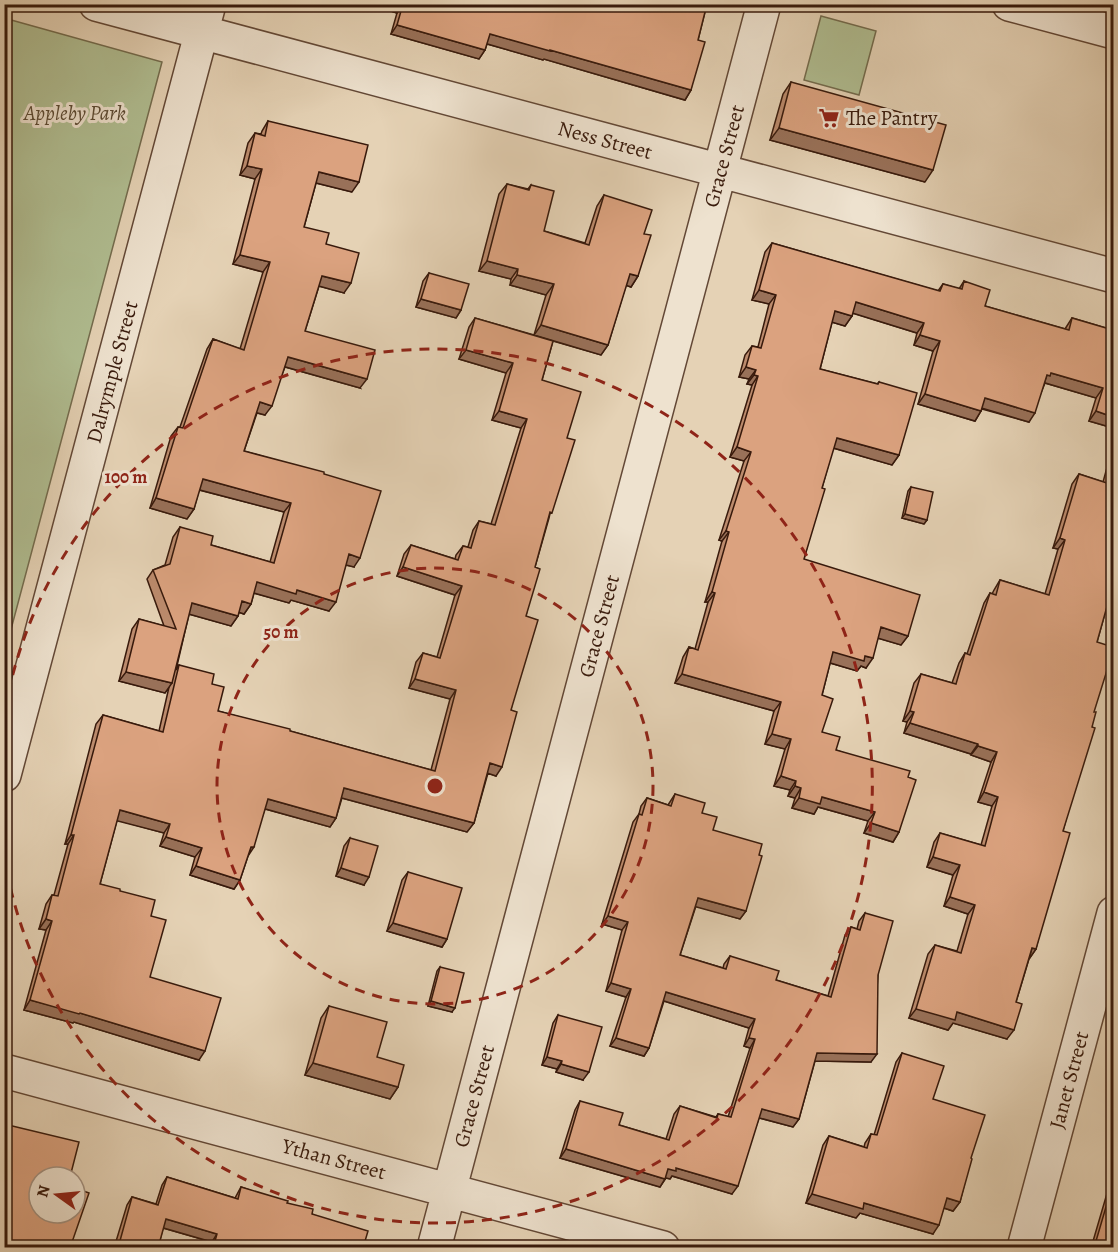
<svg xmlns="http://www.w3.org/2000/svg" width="1118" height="1252" font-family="Alegreya,serif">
<rect width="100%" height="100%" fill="#e5d2b5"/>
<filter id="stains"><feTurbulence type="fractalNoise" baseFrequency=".00333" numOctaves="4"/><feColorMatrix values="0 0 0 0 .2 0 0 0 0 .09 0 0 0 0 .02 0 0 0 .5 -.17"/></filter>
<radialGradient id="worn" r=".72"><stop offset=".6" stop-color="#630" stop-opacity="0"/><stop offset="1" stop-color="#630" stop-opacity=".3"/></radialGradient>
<path fill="#b0bd91" stroke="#746c4e" stroke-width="1.5" d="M 821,16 L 876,31 L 859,95 L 804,80 Z
M 4,18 L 162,62 L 5,652 L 4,652 Z"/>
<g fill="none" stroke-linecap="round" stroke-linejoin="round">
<g stroke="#634836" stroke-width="36">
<path id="minor" d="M 96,4 L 1114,276
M 1009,4 L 1114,32
M 4,775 L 209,4
M 4,1071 L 663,1248
M 434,1248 L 764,4
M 1024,1248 L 1114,913"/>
</g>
<use href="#minor" stroke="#eee2cf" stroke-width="33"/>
</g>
<path fill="#bc8b6d" stroke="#381a0c" stroke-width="1.5" d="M 370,4 L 707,4 L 698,40 L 691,90 L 685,100 L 544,59 L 543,60 L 487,44 L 485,50 L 479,59 L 391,34 L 397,13 Z
M 791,82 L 925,182 L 770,140 L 783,94 Z
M 268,121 L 352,192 L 316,183 L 304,227 L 326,244 L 344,293 L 319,286 L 305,331 L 360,388 L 285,367 L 265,415 L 257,413 L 244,451 L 324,474 L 354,567 L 346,565 L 329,611 L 291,600 L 289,603 L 254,593 L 251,604 L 244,614 L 239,612 L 238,616 L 231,626 L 189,614 L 176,670 L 179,665 L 212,684 L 218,711 L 431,770 L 450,699 L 409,688 L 416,662 L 423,653 L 437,657 L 455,595 L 397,576 L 404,554 L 411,545 L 455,559 L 456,555 L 463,546 L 468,547 L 473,530 L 479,521 L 491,524 L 521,428 L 492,420 L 506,373 L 459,359 L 469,327 L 475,318 L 534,335 L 546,295 L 510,285 L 511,279 L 479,271 L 499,194 L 507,184 L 528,189 L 531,185 L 544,231 L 585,243 L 597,206 L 604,195 L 644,234 L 638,276 L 631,287 L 626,285 L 608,345 L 601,355 L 553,341 L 542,380 L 567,438 L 549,518 L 535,567 L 526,616 L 511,710 L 496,776 L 488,773 L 474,823 L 467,832 L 342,798 L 336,818 L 330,827 L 265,809 L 248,856 L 240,880 L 234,889 L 190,875 L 195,857 L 160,846 L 164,833 L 117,820 L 100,884 L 120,891 L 151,916 L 150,977 L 199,1060 L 74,1022 L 73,1023 L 24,1010 L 46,930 L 39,929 L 46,904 L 52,895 L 54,895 L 68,844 L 65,844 L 96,724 L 103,715 L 159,731 L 169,687 L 165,693 L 119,681 L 132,629 L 139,619 L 164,626 L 147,579 L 153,570 L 165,565 L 173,537 L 180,527 L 211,545 L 270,562 L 284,512 L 199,490 L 194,509 L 187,519 L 150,508 L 171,436 L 178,427 L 180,427 L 207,349 L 213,339 L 240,349 L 263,272 L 233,264 L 255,179 L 240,175 L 248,143 L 255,133 L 261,134 L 262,131 Z
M 772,243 L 938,291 L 943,284 L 959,289 L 964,281 L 985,306 L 1065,329 L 1072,318 L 1113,330 L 1113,428 L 1089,421 L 1096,398 L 1045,383 L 1029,422 L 982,409 L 975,421 L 918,404 L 933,351 L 914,345 L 917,333 L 853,313 L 852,316 L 845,326 L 832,322 L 820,369 L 877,384 L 879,382 L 899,455 L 892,465 L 833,448 L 822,488 L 804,559 L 908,636 L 901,645 L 878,638 L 866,668 L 861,666 L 857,671 L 830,663 L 822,695 L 822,732 L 836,750 L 908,777 L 899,832 L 893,842 L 864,833 L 868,821 L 818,807 L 814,814 L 792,808 L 795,798 L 788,796 L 790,790 L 774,786 L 785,749 L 765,744 L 774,711 L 675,683 L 683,657 L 689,647 L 695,649 L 708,602 L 705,602 L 722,541 L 719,540 L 744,461 L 730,457 L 752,385 L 747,384 L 749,379 L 739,377 L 745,355 L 752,346 L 758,347 L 769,304 L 752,300 L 765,252 Z
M 429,273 L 461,310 L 456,318 L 416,307 L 423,281 Z
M 1113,446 L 1113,585 L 1097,642 L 1094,712 L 1063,831 L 1036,949 L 1029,959 L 1016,1002 L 1007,1039 L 953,1023 L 948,1030 L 909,1018 L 928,954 L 935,945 L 957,951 L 968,914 L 944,906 L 953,875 L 927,867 L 934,842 L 940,833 L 981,845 L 992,806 L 978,802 L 991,762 L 971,755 L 971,754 L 904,733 L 907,722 L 903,721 L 914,683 L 921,674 L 952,683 L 959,663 L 965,653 L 967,654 L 984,603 L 990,593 L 992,594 L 994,590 L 1000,580 L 1045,594 L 1058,549 L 1053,548 L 1072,484 L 1079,474 L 1103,482 Z
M 911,487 L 927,520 L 924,524 L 902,518 L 908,491 Z
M 675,794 L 702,813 L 713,830 L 746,911 L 740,919 L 696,906 L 680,955 L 723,968 L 724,964 L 730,956 L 776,980 L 828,996 L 845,935 L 851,927 L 857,929 L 859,921 L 865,913 L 878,975 L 871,1062 L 815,1061 L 799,1119 L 793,1127 L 759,1118 L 732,1194 L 672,1176 L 670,1179 L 666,1178 L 660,1187 L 560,1158 L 575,1110 L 580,1101 L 619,1125 L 666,1139 L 674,1114 L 680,1106 L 716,1117 L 718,1114 L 728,1117 L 750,1048 L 744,1046 L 749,1028 L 664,1001 L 649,1048 L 644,1056 L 610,1046 L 626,997 L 606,991 L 622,930 L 602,924 L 633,822 L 639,814 L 641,806 L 647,798 L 668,805 Z
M 350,838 L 364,885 L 336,876 L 344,846 Z
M 408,872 L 447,939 L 442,947 L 387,931 L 402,880 Z
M 440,967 L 452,1012 L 428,1006 L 437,971 Z
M 329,1006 L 377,1057 L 398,1087 L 390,1099 L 305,1075 L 321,1018 Z
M 558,1015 L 583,1080 L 556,1072 L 557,1069 L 542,1065 L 553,1023 Z
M 902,1053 L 933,1099 L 971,1158 L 960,1202 L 953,1211 L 944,1208 L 933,1234 L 860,1213 L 856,1218 L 806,1203 L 823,1145 L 829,1136 L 864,1147 L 865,1143 L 871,1134 L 874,1135 L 896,1062 Z
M 1113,1173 L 1113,1248 L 1091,1248 Z
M 167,1177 L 235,1198 L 241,1187 L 287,1203 L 312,1214 L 363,1248 L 210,1248 L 212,1242 L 163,1228 L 158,1248 L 114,1248 L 127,1205 L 132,1197 L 156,1204 L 162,1185 Z"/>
<path fill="#997159" stroke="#381a0c" stroke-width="1.5" d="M 370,4 L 403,4 L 397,13 Z
M 1084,4 L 1113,4 L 1113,12 Z
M 397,25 L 485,50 L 479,59 L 391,34 Z
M 490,34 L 550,50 L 691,90 L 685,100 L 544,59 L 543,60 L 484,43 Z
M 779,128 L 933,170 L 925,182 L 770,140 Z
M 247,166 L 262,169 L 255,179 L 240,175 Z
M 319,172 L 359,182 L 352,192 L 312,182 Z
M 240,255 L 270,262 L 263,272 L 233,264 Z
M 487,261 L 518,269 L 511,279 L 479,271 Z
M 630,274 L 638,276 L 631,287 L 622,284 Z
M 517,275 L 554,284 L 546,295 L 510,285 Z
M 322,276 L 351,283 L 344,293 L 315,285 Z
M 759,290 L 776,295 L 769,304 L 752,300 Z
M 421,299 L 461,310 L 456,318 L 416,307 Z
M 856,302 L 924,323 L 917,333 L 849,312 Z
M 835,311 L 852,316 L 845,326 L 828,321 Z
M 541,325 L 608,345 L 601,355 L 534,335 Z
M 920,335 L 940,341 L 933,351 L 914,345 Z
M 466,350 L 513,363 L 506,373 L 459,359 Z
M 288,357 L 367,379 L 360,388 L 282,366 Z
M 746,367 L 756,370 L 749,379 L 739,377 Z
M 1051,373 L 1103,388 L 1096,398 L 1045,383 L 1043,386 L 1047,375 Z
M 754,375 L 758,376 L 752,385 L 747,384 Z
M 925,394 L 981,411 L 975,421 L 918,404 Z
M 985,398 L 1035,413 L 1029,422 L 978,407 Z
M 260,402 L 272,406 L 265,415 L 254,412 Z
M 499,411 L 527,419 L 521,428 L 492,420 Z
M 1096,411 L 1113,417 L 1113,428 L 1089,421 Z
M 837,438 L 899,455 L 892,465 L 830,447 Z
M 737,447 L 751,452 L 744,461 L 730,457 Z
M 203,479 L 291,503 L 284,512 L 196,489 Z
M 156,498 L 194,509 L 187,519 L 150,508 Z
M 905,514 L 927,520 L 924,524 L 902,518 Z
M 726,531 L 729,532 L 722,541 L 719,540 Z
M 1060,538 L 1065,540 L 1058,549 L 1053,548 Z
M 349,554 L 360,558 L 354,567 L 342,564 Z
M 403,567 L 462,586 L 455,595 L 397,576 Z
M 257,582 L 297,590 L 336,602 L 329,611 L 291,600 L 289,603 L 250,592 Z
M 712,592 L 715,593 L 708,602 L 705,602 Z
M 242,601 L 251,604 L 244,614 L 235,611 Z
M 192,603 L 238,616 L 231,626 L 185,613 Z
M 881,627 L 908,636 L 901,645 L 874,637 Z
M 833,652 L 865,656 L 873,658 L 866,668 L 861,666 L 857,671 L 827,662 Z
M 126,672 L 172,683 L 165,693 L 119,681 Z
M 682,674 L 781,702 L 774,711 L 675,683 Z
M 415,679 L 456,690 L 450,699 L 409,688 Z
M 910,711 L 914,712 L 907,722 L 903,721 Z
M 910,723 L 978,744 L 971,754 L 904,733 Z
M 772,734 L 791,739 L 785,749 L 765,744 Z
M 978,746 L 997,752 L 991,762 L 971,755 Z
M 490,763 L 502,767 L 496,776 L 484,772 Z
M 781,776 L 796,781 L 790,790 L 774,786 Z
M 795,786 L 801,788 L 795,798 L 788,796 Z
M 344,788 L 474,823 L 467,832 L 338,797 Z
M 984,792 L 998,797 L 992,806 L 978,802 Z
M 822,797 L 875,812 L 868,821 L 818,807 L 814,814 L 792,808 L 799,798 Z
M 268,799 L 336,818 L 330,827 L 262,808 Z
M 120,810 L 170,824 L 164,833 L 114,820 Z
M 871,823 L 899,832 L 893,842 L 864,833 Z
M 71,835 L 74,835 L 68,844 L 65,844 Z
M 166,837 L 202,848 L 195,857 L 160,846 Z
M 251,847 L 254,847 L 248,856 Z
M 933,857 L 960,865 L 953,875 L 927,867 Z
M 196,866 L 240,880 L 234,889 L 190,875 Z
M 341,868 L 369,877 L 364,885 L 336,876 Z
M 950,897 L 975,905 L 968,914 L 944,906 Z
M 698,898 L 746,911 L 740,919 L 693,906 Z
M 608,916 L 628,922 L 622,930 L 602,924 Z
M 46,919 L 52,921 L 46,930 L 39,929 Z
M 393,923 L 447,939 L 442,947 L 387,931 Z
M 1032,948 L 1036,949 L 1029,959 Z
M 611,983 L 631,989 L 626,997 L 606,991 Z
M 666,992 L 755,1019 L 749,1028 L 661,1000 Z
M 30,1000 L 80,1013 L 205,1051 L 199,1060 L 74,1022 L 73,1023 L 24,1010 Z
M 431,1001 L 455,1008 L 452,1012 L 428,1006 Z
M 916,1009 L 957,1012 L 1014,1030 L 1007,1039 L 953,1023 L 948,1030 L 909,1018 Z
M 616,1038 L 649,1048 L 644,1056 L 610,1046 Z
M 749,1038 L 755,1039 L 750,1048 L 744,1046 Z
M 817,1053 L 877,1054 L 871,1062 L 812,1061 Z
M 547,1057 L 562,1061 L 557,1069 L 542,1065 Z
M 313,1063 L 398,1087 L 390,1099 L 305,1075 Z
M 561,1064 L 589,1072 L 583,1080 L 556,1072 Z
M 762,1109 L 799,1119 L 793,1127 L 756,1117 Z
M 566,1149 L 665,1179 L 660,1187 L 560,1158 Z
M 676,1168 L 738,1186 L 732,1194 L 672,1176 L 670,1179 L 662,1177 L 668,1169 Z
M 812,1194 L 864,1203 L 939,1225 L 933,1234 L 860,1213 L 856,1218 L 806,1203 Z
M 947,1198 L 960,1202 L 953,1211 L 941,1207 Z
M 166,1219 L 217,1234 L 212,1242 L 160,1227 Z
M 1096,1241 L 1098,1242 L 1094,1248 L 1092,1248 Z"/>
<path fill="#dba27f" stroke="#381a0c" stroke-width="1.5" d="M 403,4 L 707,4 L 698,40 L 705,42 L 691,90 L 550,50 L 550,51 L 490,34 L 485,50 L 397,25 Z
M 791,82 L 946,125 L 933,170 L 779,128 Z
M 268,121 L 368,145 L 359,182 L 319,172 L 304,227 L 329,233 L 326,244 L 359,253 L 351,283 L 322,276 L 305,331 L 375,350 L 367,379 L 288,357 L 272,406 L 260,402 L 244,451 L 324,472 L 324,474 L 381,491 L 360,558 L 349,554 L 336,602 L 297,590 L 296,594 L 257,582 L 251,604 L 242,601 L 238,616 L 192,603 L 172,683 L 126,672 L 139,619 L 176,629 L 153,570 L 170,564 L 180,527 L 213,536 L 211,545 L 274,563 L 291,503 L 203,479 L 194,509 L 156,498 L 178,427 L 183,428 L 213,339 L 244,350 L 270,262 L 240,255 L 262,169 L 247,166 L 255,133 L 265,136 Z
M 507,184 L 529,190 L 531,185 L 554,191 L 544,231 L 589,245 L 604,195 L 652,210 L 644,234 L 651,235 L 638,276 L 630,274 L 608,345 L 541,325 L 554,284 L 517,275 L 518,269 L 487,261 Z
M 772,243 L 940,291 L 943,284 L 962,289 L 964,281 L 990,290 L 985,306 L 1069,330 L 1072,318 L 1113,330 L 1113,417 L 1096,411 L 1103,388 L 1051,373 L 1050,376 L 1047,375 L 1035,413 L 985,398 L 981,411 L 925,394 L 940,341 L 920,335 L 924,323 L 856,302 L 852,316 L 835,311 L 820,369 L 878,384 L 879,382 L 917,393 L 899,455 L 837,438 L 822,488 L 825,489 L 804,559 L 920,595 L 908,636 L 881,627 L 873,658 L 865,656 L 864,661 L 833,652 L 822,695 L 833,699 L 822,732 L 840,737 L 836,750 L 910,771 L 908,777 L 916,780 L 899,832 L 871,823 L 875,812 L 822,797 L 820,804 L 799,798 L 801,788 L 795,786 L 796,781 L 781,776 L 791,739 L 772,734 L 781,702 L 682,674 L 689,647 L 698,650 L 715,593 L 712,592 L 729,532 L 726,531 L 751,452 L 737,447 L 758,376 L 754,375 L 756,370 L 746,367 L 752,346 L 761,348 L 776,295 L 759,290 Z
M 429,273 L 469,284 L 461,310 L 421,299 Z
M 475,318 L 553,341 L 542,380 L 581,392 L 567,438 L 575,440 L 552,513 L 550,512 L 535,567 L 540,569 L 526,616 L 538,620 L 511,710 L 517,712 L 502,767 L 490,763 L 474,823 L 344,788 L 336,818 L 268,799 L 254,847 L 251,847 L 240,880 L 196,866 L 202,848 L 166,837 L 170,824 L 120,810 L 100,884 L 120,889 L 120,891 L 155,900 L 151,916 L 166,920 L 150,977 L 221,998 L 205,1051 L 80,1013 L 79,1014 L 30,1000 L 52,921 L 46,919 L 52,895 L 58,896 L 74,835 L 71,835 L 103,715 L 163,732 L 179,665 L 214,674 L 212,684 L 224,687 L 218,711 L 290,729 L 290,731 L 435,771 L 456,690 L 415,679 L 423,653 L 440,658 L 462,586 L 403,567 L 411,545 L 458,560 L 463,546 L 471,548 L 479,521 L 495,525 L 527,419 L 499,411 L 513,363 L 466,350 Z
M 1113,459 L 1113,585 L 1097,642 L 1113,647 L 1113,651 L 1094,712 L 1096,712 L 1092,727 L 1095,728 L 1063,831 L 1070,833 L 1036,949 L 1032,948 L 1016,1002 L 1022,1004 L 1014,1030 L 957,1012 L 955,1020 L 916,1009 L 935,945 L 961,953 L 975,905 L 950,897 L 960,865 L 933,857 L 940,833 L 985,846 L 998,797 L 984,792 L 997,752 L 978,746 L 978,744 L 910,723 L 914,712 L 910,711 L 921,674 L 956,684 L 965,653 L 970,655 L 990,593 L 996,595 L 1000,580 L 1049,595 L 1065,540 L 1060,538 L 1079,474 L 1107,483 Z
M 911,487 L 933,492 L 927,520 L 905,514 Z
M 675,794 L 705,803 L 702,813 L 717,817 L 713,830 L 762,844 L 759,855 L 762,856 L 746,911 L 698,898 L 680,955 L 726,969 L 730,956 L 779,971 L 776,980 L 831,997 L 851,927 L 860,930 L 865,913 L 893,921 L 878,975 L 877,1054 L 817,1053 L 799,1119 L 762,1109 L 738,1186 L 676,1168 L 676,1171 L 668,1169 L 665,1179 L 566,1149 L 580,1101 L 623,1113 L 619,1125 L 669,1140 L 680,1106 L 717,1118 L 718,1114 L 731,1117 L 755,1039 L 749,1038 L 755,1019 L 666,992 L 649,1048 L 616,1038 L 631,989 L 611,983 L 628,922 L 608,916 L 639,814 L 642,815 L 647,798 L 671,806 Z
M 350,838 L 378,846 L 369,877 L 341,868 Z
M 408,872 L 462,888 L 447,939 L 393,923 Z
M 440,967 L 464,973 L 455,1008 L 431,1001 Z
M 329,1006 L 387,1022 L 377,1057 L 404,1065 L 398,1087 L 313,1063 Z
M 558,1015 L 602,1027 L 589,1072 L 561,1064 L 562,1061 L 547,1057 Z
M 902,1053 L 944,1066 L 933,1099 L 985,1115 L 971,1158 L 972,1159 L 960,1202 L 947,1198 L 939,1225 L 864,1203 L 863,1209 L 812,1194 L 829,1136 L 867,1148 L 871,1134 L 877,1135 Z
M 4,1124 L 79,1142 L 70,1177 L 39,1177 L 39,1213 L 75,1213 L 75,1188 L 89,1193 L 70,1248 L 4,1248 Z
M 167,1177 L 238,1199 L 241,1187 L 288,1201 L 287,1203 L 313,1209 L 312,1214 L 368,1231 L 363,1248 L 213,1248 L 217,1234 L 166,1219 L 158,1248 L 118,1248 L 132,1197 L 158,1205 Z
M 1113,1183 L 1113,1248 L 1096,1248 L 1098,1242 L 1096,1241 Z"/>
<g fill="none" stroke="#8f2418" stroke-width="3" stroke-dasharray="10 8">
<circle cx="435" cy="786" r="218"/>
<path d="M5 710A437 437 0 1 1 5 862"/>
</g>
<defs>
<g id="supermarket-bare" transform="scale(1.62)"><path d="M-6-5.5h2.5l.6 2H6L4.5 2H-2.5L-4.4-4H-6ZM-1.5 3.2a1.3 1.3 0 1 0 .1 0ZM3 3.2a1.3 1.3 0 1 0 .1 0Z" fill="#8f2418" stroke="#eee2cf" stroke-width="2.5" paint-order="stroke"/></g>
</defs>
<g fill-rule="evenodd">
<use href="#supermarket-bare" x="829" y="118"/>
</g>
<g text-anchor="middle" stroke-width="6" stroke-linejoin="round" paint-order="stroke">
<g font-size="21" font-style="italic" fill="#5c4b34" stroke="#eee2cf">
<text x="75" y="120">Appleby Park</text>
</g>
<g font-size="21" fill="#381a0c" stroke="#eee2cf" text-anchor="start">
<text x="846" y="125">The Pantry</text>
</g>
<g font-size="21" fill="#381a0c" stroke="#eee2cf">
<text transform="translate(605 140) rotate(15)" y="7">Ness Street</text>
<text transform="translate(724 156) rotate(-75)" y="7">Grace Street</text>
<text transform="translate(112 372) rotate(-75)" y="7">Dalrymple Street</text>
<text transform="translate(599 626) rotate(-75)" y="7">Grace Street</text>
<text transform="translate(1069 1080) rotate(-75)" y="7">Janet Street</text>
<text transform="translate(474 1096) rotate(-75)" y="7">Grace Street</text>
<text transform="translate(334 1159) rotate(15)" y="7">Ythan Street</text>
</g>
</g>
<circle cx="435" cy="786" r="9" fill="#8f2418" stroke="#eee2cf" stroke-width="3"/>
<g font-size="18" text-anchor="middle" font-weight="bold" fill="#8f2418" stroke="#eee2cf" stroke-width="6" stroke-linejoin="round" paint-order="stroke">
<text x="126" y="483">100 m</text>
<text x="281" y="638">50 m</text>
</g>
<rect width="1118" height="1252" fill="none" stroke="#e5d2b5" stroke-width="24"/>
<rect x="6" y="6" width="1106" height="1240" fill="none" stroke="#381a0c" stroke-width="3"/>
<rect x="12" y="12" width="1094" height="1228" fill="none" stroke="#381a0c" stroke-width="1.5"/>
<g transform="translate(57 1195) rotate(285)"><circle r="28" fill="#eee2cf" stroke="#a59281" stroke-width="1.5"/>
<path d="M0-4.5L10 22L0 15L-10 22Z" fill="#8f2418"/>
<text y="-9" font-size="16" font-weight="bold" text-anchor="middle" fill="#381a0c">N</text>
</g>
<rect width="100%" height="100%" filter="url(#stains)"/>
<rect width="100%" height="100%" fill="url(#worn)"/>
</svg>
